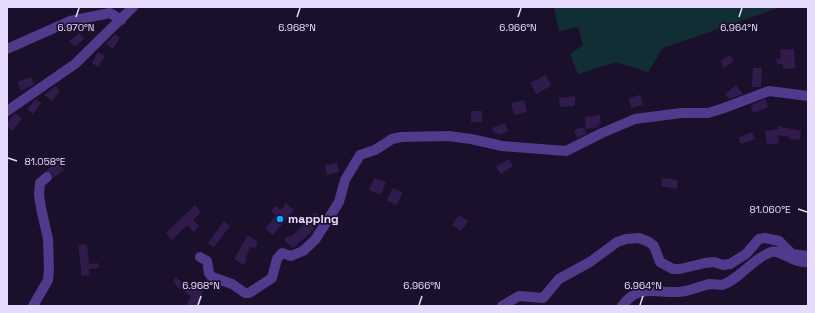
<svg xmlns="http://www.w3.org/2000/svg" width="815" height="313" font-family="'Space Grotesk',sans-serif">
<rect width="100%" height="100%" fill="#1b102b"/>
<path fill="#122e35" d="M 554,7 L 781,7 L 663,48 L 648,72 L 616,62 L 578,74 L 570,54 L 583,45 L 578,27 L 559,31 Z"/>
<path fill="#311b4d" d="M 79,33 L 84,39 L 75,47 L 69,41 Z
M 115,34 L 120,38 L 113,49 L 106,44 Z
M 794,49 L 795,68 L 783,69 L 783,64 L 777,64 L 776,59 L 781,58 L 780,50 Z
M 98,52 L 105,56 L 98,67 L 92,63 Z
M 730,55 L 734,61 L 724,68 L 720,61 Z
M 753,68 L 762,68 L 761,87 L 752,87 Z
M 546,75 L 551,86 L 536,94 L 530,83 Z
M 31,77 L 34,85 L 21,90 L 17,82 Z
M 736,85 L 743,94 L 729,99 L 725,94 Z
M 55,86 L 60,90 L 52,101 L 44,95 Z
M 640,95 L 643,105 L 631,108 L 629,98 Z
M 575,96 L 575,106 L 560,107 L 559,98 Z
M 36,99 L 41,103 L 33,114 L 27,109 Z
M 765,99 L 768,107 L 753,113 L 751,105 Z
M 524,100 L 527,112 L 514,115 L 511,103 Z
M 471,111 L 482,111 L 482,122 L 471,122 Z
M 15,113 L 22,119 L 12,131 L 7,127 L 7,123 Z
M 600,115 L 601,124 L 598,124 L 599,127 L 586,129 L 585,117 Z
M 505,123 L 508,131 L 498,135 L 496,132 L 494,133 L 492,128 Z
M 778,126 L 801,131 L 800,140 L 789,139 L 790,137 L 778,135 L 779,143 L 767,145 L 765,131 L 778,129 Z
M 584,127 L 586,134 L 577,138 L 574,130 Z
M 752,132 L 755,139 L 741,144 L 738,138 Z
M 509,159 L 513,166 L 501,174 L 496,167 Z
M 58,161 L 64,170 L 53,178 L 52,173 L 45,171 Z
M 337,163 L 339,172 L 327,175 L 325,165 Z
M 374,178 L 386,182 L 381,195 L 369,190 Z
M 662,178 L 678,180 L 677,189 L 661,186 Z
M 393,188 L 403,193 L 396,205 L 387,200 Z
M 286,203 L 294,210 L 273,235 L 265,229 L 276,215 L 271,212 L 275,206 L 281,210 Z
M 195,205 L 201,212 L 193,220 L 199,226 L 194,232 L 187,225 L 172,240 L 166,233 Z
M 315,212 L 321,218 L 310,233 L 293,248 L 284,240 L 289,235 L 291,237 Z
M 459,215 L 468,221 L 461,231 L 452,225 Z
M 224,221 L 230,226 L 214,247 L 208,243 Z
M 248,235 L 258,242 L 255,248 L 251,247 L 245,258 L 247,259 L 244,265 L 234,259 Z
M 87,244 L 89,264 L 98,263 L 99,268 L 89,269 L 90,275 L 82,276 L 78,245 Z
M 176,278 L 194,290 L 197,285 L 204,289 L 201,296 L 203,297 L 199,306 L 186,306 L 191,296 L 177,287 L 173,280 Z"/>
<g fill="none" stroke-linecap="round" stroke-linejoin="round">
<path stroke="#51398c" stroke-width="10" d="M 7,49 L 70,21 L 110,13 L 121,20
M 7,111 L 75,64 L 133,7
M 200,257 L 207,261 L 209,273 L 212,277 L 232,284 L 245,293 L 249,293 L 272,278 L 277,259 L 282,253 L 291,256 L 303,251 L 315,240 L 339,202 L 345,180 L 360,155 L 375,150 L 392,139 L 401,137 L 448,136 L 471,139 L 502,146 L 566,151 L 602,133 L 635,119 L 681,113 L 708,113 L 724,108 L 769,91 L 808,96
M 33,306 L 48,280 L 49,269 L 48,239 L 41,208 L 39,195 L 40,183 L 47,177
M 502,306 L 519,296 L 543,298 L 559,279 L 590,262 L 617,242 L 626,239 L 639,238 L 649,242 L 654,246 L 660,262 L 673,269 L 680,269 L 705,263 L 714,262 L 723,265 L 730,264 L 746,254 L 759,239 L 765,238 L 779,241 L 792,254 L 808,256
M 622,306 C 638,284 655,293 677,292 C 688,292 699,286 710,284 C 714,284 719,285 722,285 C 739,280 753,258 771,252 C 780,249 794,264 808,262"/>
</g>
<path fill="none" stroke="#e7daff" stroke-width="1.5" d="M 76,17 L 79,8M 297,17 L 300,8M 518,17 L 521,8M 739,17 L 742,8M 8,158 L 17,161M 798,209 L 807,212M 198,305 L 201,296M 419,305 L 422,296M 640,305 L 643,296"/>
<circle fill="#06a8ff" stroke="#1b102b" stroke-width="1.5" cx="280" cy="219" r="4"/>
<g text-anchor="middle" stroke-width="3.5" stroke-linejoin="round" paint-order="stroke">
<g font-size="12" font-weight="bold" fill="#e7daff" stroke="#1b102b" text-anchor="start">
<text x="288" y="223">mapping</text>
</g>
</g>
<g font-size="10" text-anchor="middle" fill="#e7daff" stroke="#1b102b" stroke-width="3.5" stroke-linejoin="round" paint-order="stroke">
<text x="76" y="31">6.970°N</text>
<text x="297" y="31">6.968°N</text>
<text x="518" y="31">6.966°N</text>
<text x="739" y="31">6.964°N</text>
<text x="45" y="165">81.058°E</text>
<text x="770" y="213">81.060°E</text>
<text x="201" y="289">6.968°N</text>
<text x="422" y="289">6.966°N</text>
<text x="643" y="289">6.964°N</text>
</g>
<rect width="815" height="313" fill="none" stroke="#e7daff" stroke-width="16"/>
</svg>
